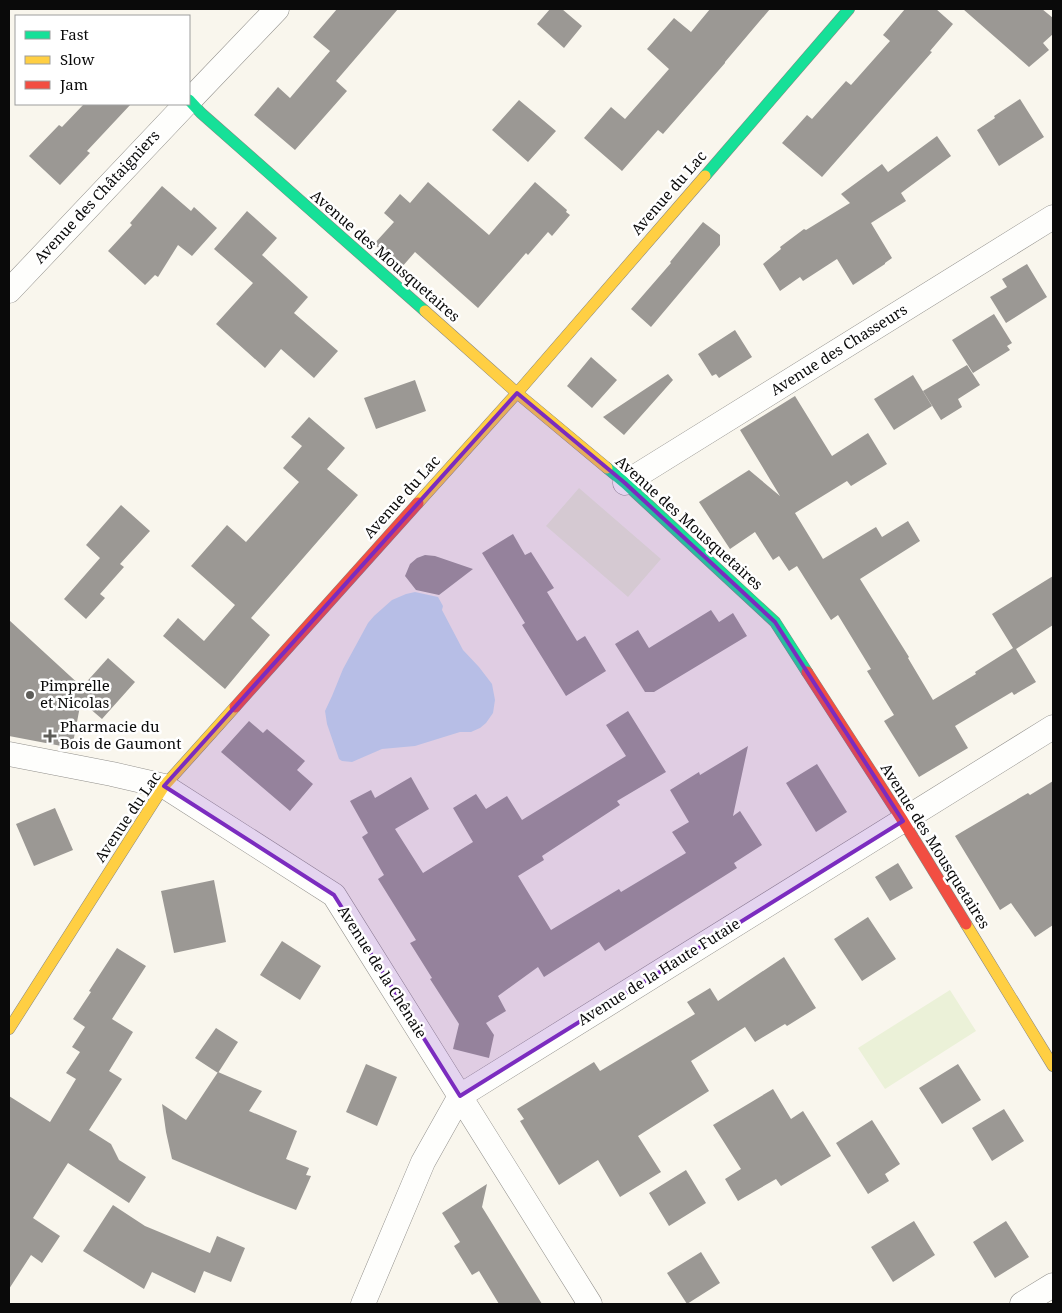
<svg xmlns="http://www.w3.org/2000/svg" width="1062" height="1313" font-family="'Noto Serif',serif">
<rect width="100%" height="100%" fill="#f9f6ed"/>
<path fill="#ebf1d8" d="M 579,488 L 661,559 L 628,597 L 546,526 Z
M 950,990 L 976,1031 L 885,1089 L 858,1048 Z"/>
<path fill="#c6e3f0" d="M 415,592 L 438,597 L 443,606 L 442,610 L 463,650 L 479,667 L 492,684 L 495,700 L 493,713 L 486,723 L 480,728 L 471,732 L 460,732 L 415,746 L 382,749 L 352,762 L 342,761 L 339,759 L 327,724 L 325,711 L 332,696 L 343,669 L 368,623 L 374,616 L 392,600 L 406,594 Z"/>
<path fill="#9b9894" d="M 337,9 L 398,9 L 336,81 L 347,91 L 295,150 L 254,115 L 278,87 L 290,98 L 330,51 L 313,37 Z
M 550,9 L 562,9 L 582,26 L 564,48 L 537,24 Z
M 710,9 L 770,9 L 725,62 L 725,63 L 663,134 L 658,130 L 622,171 L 584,138 L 611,107 L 625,119 L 669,69 L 647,49 L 674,18 L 691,32 Z
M 905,9 L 936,9 L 953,24 L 930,51 L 932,52 L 822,177 L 782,143 L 807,115 L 812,119 L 846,81 L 851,85 L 890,41 L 883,35 Z
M 963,9 L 1042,9 L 1053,18 L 1053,34 L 1043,43 L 1049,50 L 1029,67 Z
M 1020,99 L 1044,137 L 999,166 L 977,130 L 995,118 L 994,116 Z
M 519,100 L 556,131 L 528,162 L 492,130 Z
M 84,104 L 131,104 L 87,151 L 90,153 L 60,185 L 29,156 L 59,125 L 62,127 Z
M 937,136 L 951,156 L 901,193 L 906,201 L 871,223 L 892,258 L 885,263 L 885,264 L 853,285 L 837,259 L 803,281 L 800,277 L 780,291 L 763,264 L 781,249 L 780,247 L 804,229 L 806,230 L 850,203 L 841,194 L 882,164 L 888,172 Z
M 428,182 L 489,235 L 535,182 L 567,210 L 566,212 L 570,215 L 552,236 L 548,232 L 528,255 L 526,253 L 478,308 L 415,252 L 401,268 L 374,244 L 394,222 L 384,213 L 400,194 L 410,203 Z
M 162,186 L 191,211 L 194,207 L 217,228 L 192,256 L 178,245 L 158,277 L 155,275 L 145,285 L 108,251 L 132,225 L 130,223 Z
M 247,211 L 277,238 L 262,255 L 308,297 L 294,313 L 338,351 L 314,378 L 281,349 L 265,368 L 216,324 L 253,283 L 214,249 Z
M 703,222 L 720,235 L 720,245 L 651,327 L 631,309 L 671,263 L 670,262 Z
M 1027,264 L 1047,297 L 1006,323 L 990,297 L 1007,287 L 1002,279 Z
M 994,314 L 1012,343 L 1007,346 L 1010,350 L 973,373 L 952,340 Z
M 735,330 L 752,357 L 719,378 L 716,374 L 712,376 L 698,354 Z
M 591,357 L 617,380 L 592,408 L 567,386 Z
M 967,365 L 980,385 L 958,399 L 962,407 L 941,420 L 923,391 Z
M 668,374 L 673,380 L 624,435 L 603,417 Z
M 913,375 L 932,406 L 894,430 L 874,399 Z
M 415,380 L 426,411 L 376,429 L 364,398 Z
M 795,396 L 832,456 L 868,433 L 887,464 L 851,486 L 847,481 L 795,513 L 823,559 L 876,527 L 882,537 L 908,521 L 920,541 L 860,579 L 909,657 L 908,658 L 933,700 L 976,674 L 975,672 L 1013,648 L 992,614 L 1053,576 L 1053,625 L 1016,649 L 1036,682 L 1014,695 L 1012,692 L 955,726 L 968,748 L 919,777 L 884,721 L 894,715 L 867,671 L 871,669 L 838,615 L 831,620 L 797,566 L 789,571 L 779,556 L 773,560 L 755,532 L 730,549 L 699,502 L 749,470 L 780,496 L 740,430 Z
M 309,417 L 345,448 L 327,469 L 358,495 L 251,618 L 270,635 L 225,689 L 163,636 L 178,618 L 204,641 L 235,605 L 191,566 L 227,525 L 246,542 L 299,482 L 283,468 L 302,446 L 291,437 Z
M 121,505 L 150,531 L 120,564 L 124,567 L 100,594 L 105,598 L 86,619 L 64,599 L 100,558 L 86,545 Z
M 513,534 L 525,555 L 531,552 L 554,588 L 547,592 L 577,641 L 585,636 L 606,671 L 566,696 L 522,625 L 525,623 L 482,553 Z
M 425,555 L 435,556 L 473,569 L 439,595 L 416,590 L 405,576 L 410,564 L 417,558 Z
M 711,610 L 719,622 L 733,613 L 747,636 L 654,692 L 645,692 L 615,644 L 638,630 L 649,648 Z
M 9,620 L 82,687 L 108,658 L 135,682 L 102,719 L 81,701 L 72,748 L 9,736 Z
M 628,711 L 666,772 L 617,801 L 620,805 L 542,856 L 544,860 L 518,876 L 551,930 L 619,889 L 621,892 L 686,853 L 672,832 L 689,822 L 670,790 L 699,772 L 700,775 L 748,746 L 733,816 L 740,811 L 762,845 L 734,863 L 737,868 L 605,951 L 599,942 L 544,977 L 538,967 L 498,996 L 506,1011 L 486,1023 L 494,1035 L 489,1058 L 453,1049 L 459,1024 L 430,979 L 432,978 L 410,943 L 416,940 L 378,879 L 384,875 L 362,837 L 368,833 L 350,801 L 371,790 L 375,798 L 411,777 L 429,809 L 395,829 L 423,873 L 473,842 L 453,808 L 476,794 L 486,809 L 507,796 L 522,820 L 626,756 L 606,725 Z
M 249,721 L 263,733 L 267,729 L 305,761 L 297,770 L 313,784 L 290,811 L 221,752 Z
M 817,764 L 847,812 L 816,832 L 786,783 Z
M 1053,781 L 1053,925 L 1035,937 L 1011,903 L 1000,910 L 955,836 L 1028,793 L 1030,795 Z
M 55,808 L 73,850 L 34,866 L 16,824 Z
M 898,863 L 913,888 L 890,901 L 875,877 Z
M 214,880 L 226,942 L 174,953 L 161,891 Z
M 868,917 L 896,959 L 862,981 L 834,939 Z
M 282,941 L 321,966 L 300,1000 L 260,975 Z
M 117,948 L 146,966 L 112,1019 L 133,1032 L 109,1071 L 122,1079 L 89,1130 L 111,1144 L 119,1160 L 146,1177 L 129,1203 L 68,1163 L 33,1218 L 60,1236 L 42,1263 L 31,1255 L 9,1289 L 9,1096 L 50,1122 L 76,1079 L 66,1073 L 80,1052 L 72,1047 L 85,1027 L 73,1019 L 91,992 L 89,991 Z
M 784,957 L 816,1008 L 787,1026 L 785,1024 L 755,1042 L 745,1027 L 691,1061 L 709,1091 L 638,1136 L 661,1172 L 620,1197 L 598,1160 L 559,1185 L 520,1121 L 524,1119 L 517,1109 L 594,1062 L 600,1071 L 695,1014 L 687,1002 L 710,988 L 718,1001 Z
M 216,1028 L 238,1042 L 218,1073 L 195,1058 Z
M 366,1064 L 397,1077 L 377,1126 L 346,1112 Z
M 958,1064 L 981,1100 L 942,1124 L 919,1088 Z
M 218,1072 L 262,1091 L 249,1111 L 297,1131 L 286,1159 L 309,1168 L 306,1175 L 311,1176 L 296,1210 L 248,1191 L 172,1159 L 166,1132 L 162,1104 L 186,1120 Z
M 773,1089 L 791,1119 L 803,1111 L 831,1156 L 781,1186 L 776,1179 L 738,1201 L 725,1179 L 741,1169 L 713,1125 Z
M 1004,1109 L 1024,1141 L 992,1161 L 972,1128 Z
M 872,1120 L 900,1164 L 885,1174 L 889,1181 L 868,1194 L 836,1143 Z
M 686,1170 L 706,1203 L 669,1226 L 649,1193 Z
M 487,1184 L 482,1207 L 542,1304 L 499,1304 L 479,1271 L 472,1275 L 454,1246 L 460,1242 L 442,1213 Z
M 113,1205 L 145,1226 L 210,1253 L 217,1236 L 245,1248 L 231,1282 L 204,1271 L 195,1293 L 152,1272 L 144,1289 L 83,1251 Z
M 914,1221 L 935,1255 L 893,1282 L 871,1247 Z
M 1006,1221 L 1029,1257 L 995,1278 L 973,1242 Z
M 701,1252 L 720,1283 L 687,1304 L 667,1273 Z"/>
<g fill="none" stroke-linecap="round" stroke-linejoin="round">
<g stroke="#92908c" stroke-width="25">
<path id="street" d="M 189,101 L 277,9
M 9,291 L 186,104
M 625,483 L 1053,217
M 9,754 L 112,774 L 164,786 L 334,895 L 590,1304
M 363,1304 L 423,1162 L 460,1096 L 1053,727
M 1022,1304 L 1053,1285"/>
</g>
<g stroke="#888783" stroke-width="12">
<path id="fast" d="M 189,100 L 201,113 L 425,311
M 705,176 L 849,9
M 607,468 L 625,483 L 775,622 L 807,672"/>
</g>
<g stroke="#888783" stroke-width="12">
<path id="slow" d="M 425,311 L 517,393 L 607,468
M 418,503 L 517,393 L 705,176
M 966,924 L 1053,1066
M 9,1029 L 164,786 L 235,707"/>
</g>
<g stroke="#888783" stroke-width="12">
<path id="jam" d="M 807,672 L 903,821 L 966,924
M 235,707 L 418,503"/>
</g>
<use href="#street" stroke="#fefefc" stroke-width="24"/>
<use href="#fast" stroke="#16e098" stroke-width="11"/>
<use href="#slow" stroke="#ffcf43" stroke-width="11"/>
<use href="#jam" stroke="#f24e42" stroke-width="11"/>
</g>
<path fill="#7b2cbf" fill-opacity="0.2" stroke="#7b2cbf" stroke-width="4" stroke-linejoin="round" d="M 517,393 L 625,483 L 775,622 L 903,821 L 460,1096 L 334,895 L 164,786 Z"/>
<g fill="#5e5d59" stroke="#fff" stroke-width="2">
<circle cx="30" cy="695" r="5"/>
<path d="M47.5 728.5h5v5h5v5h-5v5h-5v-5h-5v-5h5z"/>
</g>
<g text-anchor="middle" stroke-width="5" stroke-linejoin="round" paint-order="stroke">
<g font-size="15" fill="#0a0a0a" stroke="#fff">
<text transform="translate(669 193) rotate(-49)" y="5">Avenue du Lac</text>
<text transform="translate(97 197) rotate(-47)" y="5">Avenue des Châtaigniers</text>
<text transform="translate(385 256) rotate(41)" y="5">Avenue des Mousquetaires</text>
<text transform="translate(839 350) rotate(-32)" y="5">Avenue des Chasseurs</text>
<text transform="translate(402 497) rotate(-48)" y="5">Avenue du Lac</text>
<text transform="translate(689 523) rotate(42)" y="5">Avenue des Mousquetaires</text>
<text transform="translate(128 817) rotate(-56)" y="5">Avenue du Lac</text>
<text transform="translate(935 846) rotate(58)" y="5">Avenue des Mousquetaires</text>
<text transform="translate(382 972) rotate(58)" y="5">Avenue de la Chênaie</text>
<text transform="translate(659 972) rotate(-32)" y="5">Avenue de la Haute Futaie</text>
</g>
<g font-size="15" fill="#0a0a0a" stroke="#fff" text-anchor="start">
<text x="40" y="691">Pimprelle<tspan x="40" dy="17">et Nicolas</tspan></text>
<text x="60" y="732">Pharmacie du<tspan x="60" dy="17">Bois de Gaumont</tspan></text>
</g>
</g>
<rect width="1062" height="1313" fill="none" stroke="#0a0a0a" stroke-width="20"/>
<rect x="15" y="15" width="175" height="90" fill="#ffffff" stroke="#9d9d9d"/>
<rect x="25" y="31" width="25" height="8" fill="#16e098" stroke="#9d9d9d"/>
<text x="60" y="40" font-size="15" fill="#0a0a0a">Fast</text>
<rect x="25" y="56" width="25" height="8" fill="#ffcf43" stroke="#9d9d9d"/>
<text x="60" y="65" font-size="15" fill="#0a0a0a">Slow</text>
<rect x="25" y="81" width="25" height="8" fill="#f24e42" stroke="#9d9d9d"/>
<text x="60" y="90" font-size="15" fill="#0a0a0a">Jam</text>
</svg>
